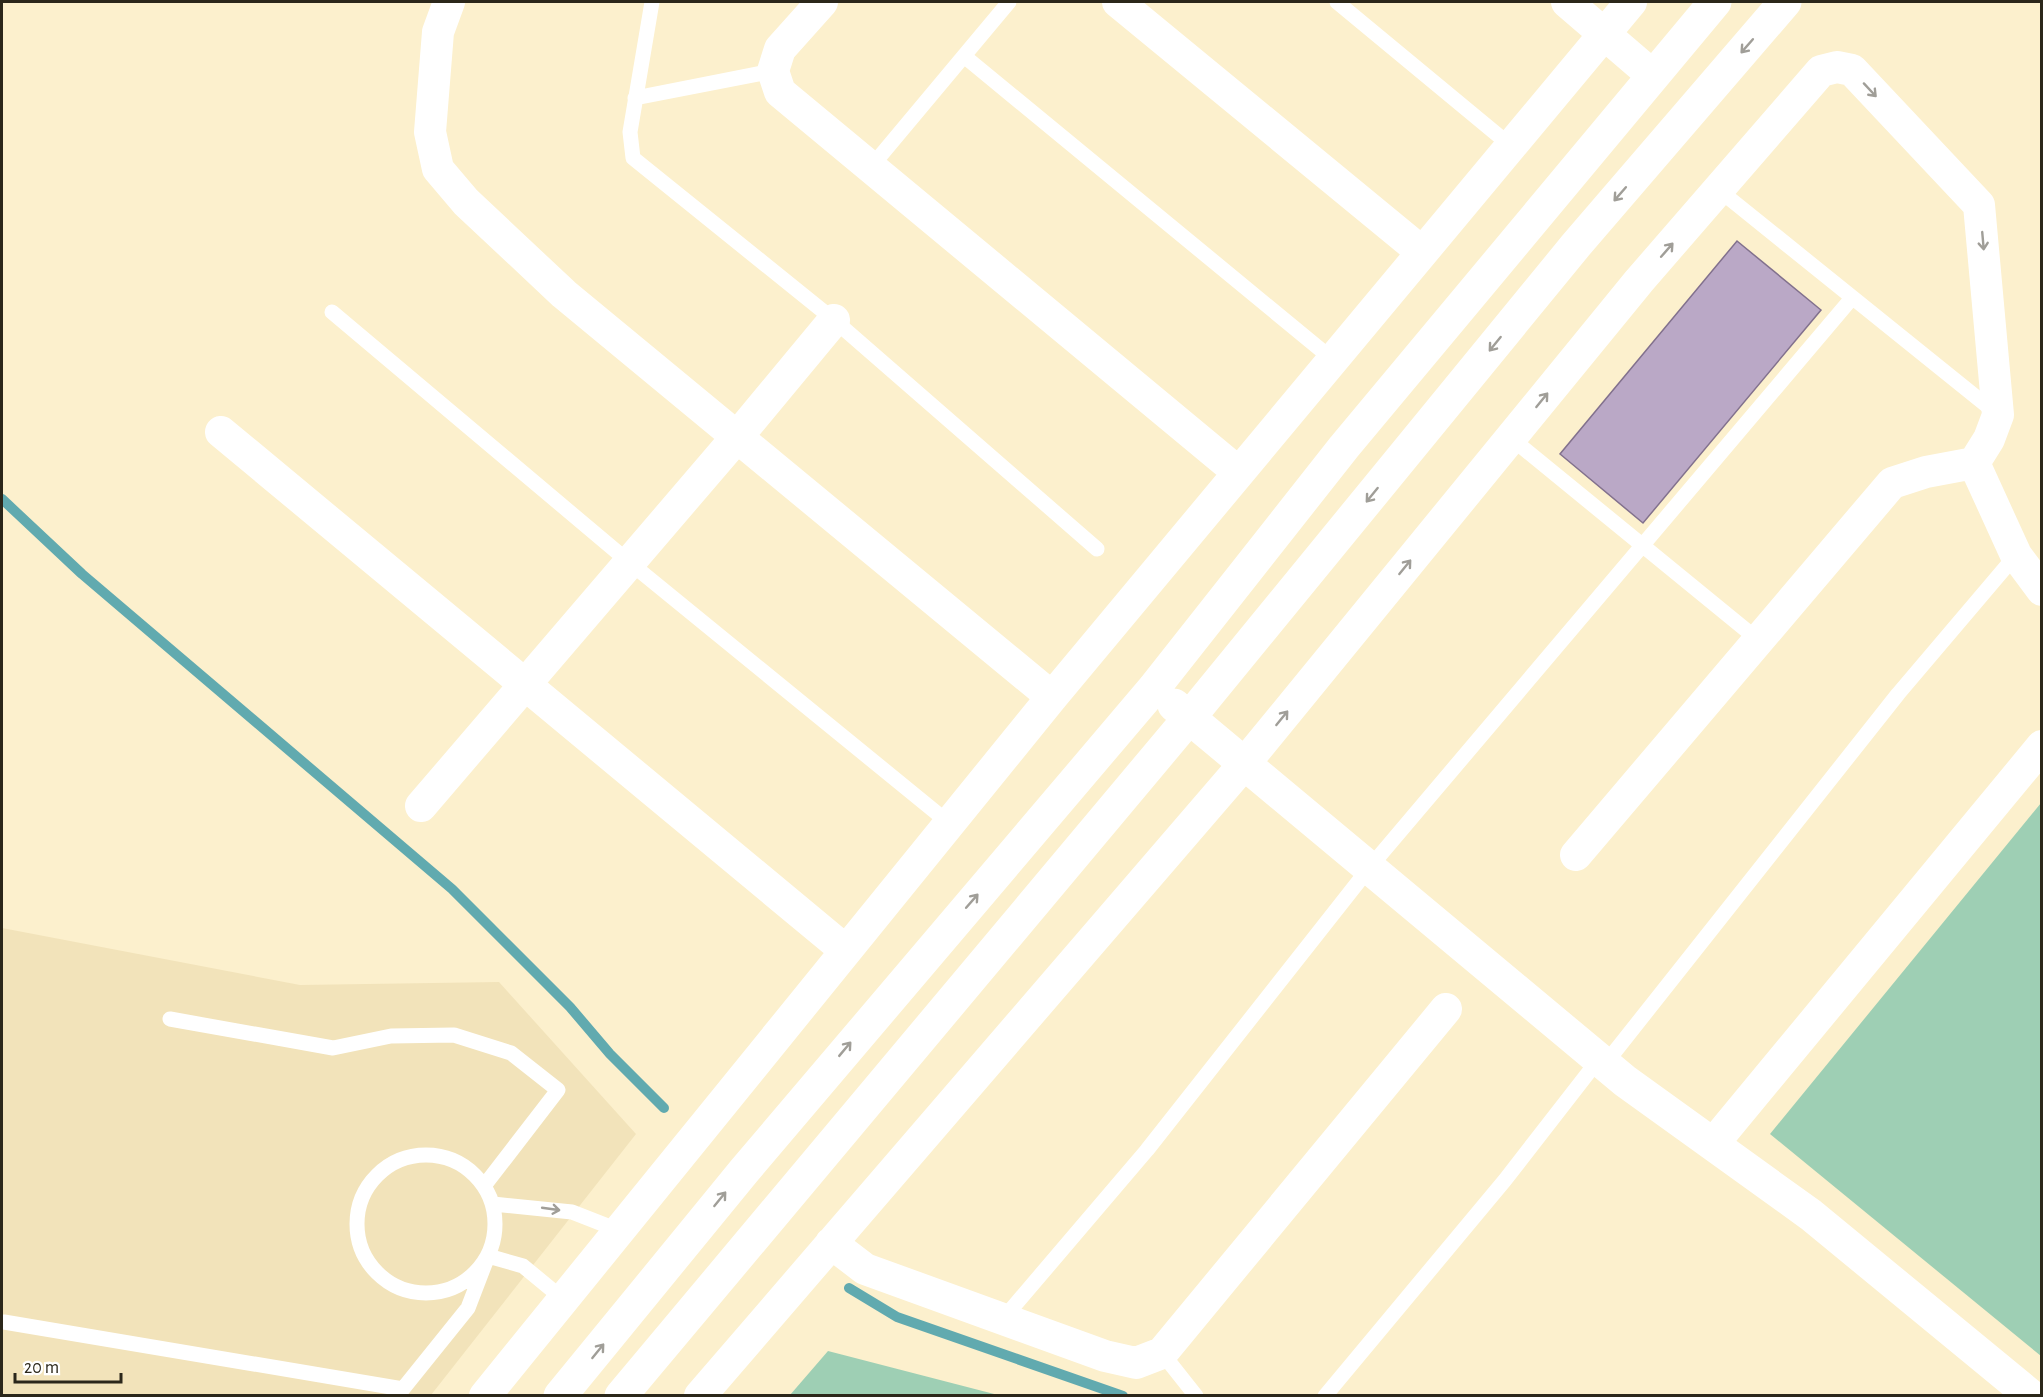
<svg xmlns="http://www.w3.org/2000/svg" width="2043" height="1397" font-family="'Alegreya Sans',sans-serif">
<rect width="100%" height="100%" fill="#fcf0cd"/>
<path fill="#f2e3ba" d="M 2,928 L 300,985 L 499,982 L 636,1134 L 431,1395 L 2,1395 Z"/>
<path fill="#9ecfb4" d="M 2041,803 L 2041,1356 L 1770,1134 Z
M 828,1351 L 998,1395 L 790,1395 Z"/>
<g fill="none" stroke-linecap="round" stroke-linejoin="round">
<path stroke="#61aaaf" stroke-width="10" d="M 2,499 L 82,574 L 452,889 L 570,1007 L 610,1054 L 664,1108
M 849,1288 L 897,1317 L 1123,1396"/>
</g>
<path fill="#baa8c6" stroke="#82718d" stroke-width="1.5" d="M 1737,241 L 1821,310 L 1643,523 L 1560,454 Z"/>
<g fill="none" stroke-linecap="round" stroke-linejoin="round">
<path stroke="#fff" stroke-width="15" d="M 652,2 L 630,132 L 633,158 L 834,320 L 1097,549
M 1337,2 L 1511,146
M 964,56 L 1332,359
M 635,98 L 773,71
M 871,167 L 1009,2
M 1719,190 L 1996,413
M 332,312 L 629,562 L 949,823
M 1511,438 L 1757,639
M 170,1019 L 333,1048 L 391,1036 L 454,1035 L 511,1053 L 558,1090 L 484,1186
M 1605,1064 L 1898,694 L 2016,555
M357 1224a69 69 0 1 1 138 0a69 69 0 1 1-138 0Z
M 493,1204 L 572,1212 L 618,1230
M 1003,1319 L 1147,1150 L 1370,867 L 1852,298
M 4,1322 L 403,1389
M 1162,1353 L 1196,1396
M 398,1395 L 468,1308 L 488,1256 L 523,1266 L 563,1299
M 1325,1396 L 1505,1180 L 1599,1059"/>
<path stroke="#fff" stroke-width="32" d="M 449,2 L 438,32 L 430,132 L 438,169 L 466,202 L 564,294 L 1052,697
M 822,2 L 780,49 L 773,71 L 780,92 L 1238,472
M 1118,2 L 1422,252
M 1567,2 L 1652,75
M 221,432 L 845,950
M 421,806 L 737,437 L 834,320
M 1576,855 L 1892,483 L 1926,472 L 1974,463 L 2016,555 L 2042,590
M 1713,1144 L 2042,746
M 831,1243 L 865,1269 L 1105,1356 L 1136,1363 L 1162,1353 L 1446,1009
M 485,1396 L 1052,697 L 1631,2
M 700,1396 L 1245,763 L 1639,281 L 1821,71 L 1837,67 L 1852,70 L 1979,205 L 1998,415 L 1989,439 L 1974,463"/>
<path stroke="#fff" stroke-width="33" d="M 1174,705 L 1625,1081 L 1811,1215 L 2031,1396
M 560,1396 L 744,1171 L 1154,688 L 1344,447 L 1715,2
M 621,1396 L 1189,718 L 1576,245 L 1785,2"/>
</g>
<defs><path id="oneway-shaft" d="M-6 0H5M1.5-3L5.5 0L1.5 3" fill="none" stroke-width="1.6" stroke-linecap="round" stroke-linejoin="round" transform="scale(1.5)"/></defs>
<g stroke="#a09e98">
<use href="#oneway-shaft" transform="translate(1747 46) rotate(131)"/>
<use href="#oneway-shaft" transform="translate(1870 90) rotate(47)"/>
<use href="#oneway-shaft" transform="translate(1620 194) rotate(131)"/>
<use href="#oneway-shaft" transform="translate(1983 241) rotate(85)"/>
<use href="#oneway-shaft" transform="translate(1667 250) rotate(-49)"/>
<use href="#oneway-shaft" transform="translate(1495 344) rotate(129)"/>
<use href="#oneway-shaft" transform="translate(1542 400) rotate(-51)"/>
<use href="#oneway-shaft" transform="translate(1372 495) rotate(129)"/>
<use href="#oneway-shaft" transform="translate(1405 567) rotate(-51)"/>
<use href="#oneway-shaft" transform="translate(1282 718) rotate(-51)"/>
<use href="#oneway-shaft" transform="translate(972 901) rotate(-49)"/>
<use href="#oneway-shaft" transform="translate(845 1049) rotate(-50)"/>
<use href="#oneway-shaft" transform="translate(720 1199) rotate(-51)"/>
<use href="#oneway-shaft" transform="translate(551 1209) rotate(8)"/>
<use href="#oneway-shaft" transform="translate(598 1351) rotate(-51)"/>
</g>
<rect width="2043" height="1397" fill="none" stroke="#2b271a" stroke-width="6"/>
<path d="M15 1373v9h106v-9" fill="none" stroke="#2b271a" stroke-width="3"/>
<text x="24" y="1373" font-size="18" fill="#2b271a" stroke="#ffffff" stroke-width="4.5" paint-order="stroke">20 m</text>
</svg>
